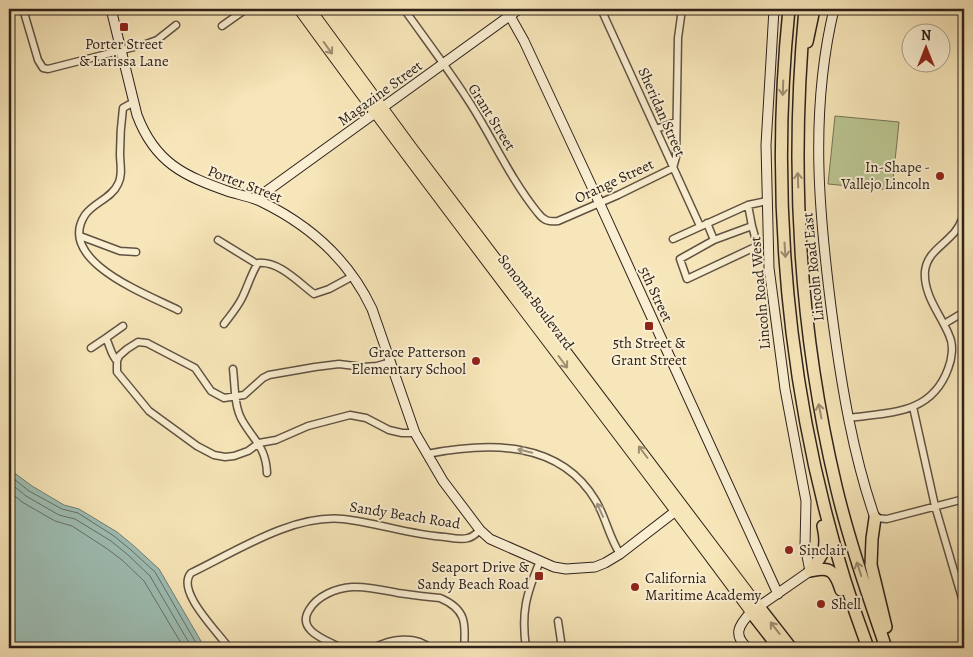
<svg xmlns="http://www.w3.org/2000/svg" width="973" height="657" font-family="Alegreya,serif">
<rect width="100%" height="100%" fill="#f7e6b9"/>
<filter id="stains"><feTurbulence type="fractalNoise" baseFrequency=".004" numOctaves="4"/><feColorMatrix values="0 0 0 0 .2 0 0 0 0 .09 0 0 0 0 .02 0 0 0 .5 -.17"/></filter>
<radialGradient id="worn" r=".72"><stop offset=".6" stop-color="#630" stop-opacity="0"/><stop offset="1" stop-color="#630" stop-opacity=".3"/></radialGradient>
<path fill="#bac691" stroke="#747456" d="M 835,116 L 899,122 L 892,190 L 828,184 Z"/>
<path fill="#9ebeb4" stroke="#717f77" d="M 9,469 L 32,486 L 64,505 L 79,509 L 117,532 L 134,546 L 159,569 L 205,648 L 9,648 Z"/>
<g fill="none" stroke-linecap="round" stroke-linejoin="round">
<path stroke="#667068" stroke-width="1" d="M 9,475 L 29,491 L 62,509 L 78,513 L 114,536 L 131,550 L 155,572 L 199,648
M 9,482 L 26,496 L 59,515 L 75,519 L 111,541 L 127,554 L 150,576 L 192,648
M 9,491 L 22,502 L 55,521 L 72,526 L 106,548 L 122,560 L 144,581 L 184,648"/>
<g stroke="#605242" stroke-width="9">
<path id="street" d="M 23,9 L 38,60 L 43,68 L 48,69 L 146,44 L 157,40 L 176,25
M 404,9 C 426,40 449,70 470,103 C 493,139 511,180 538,213 C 544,221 549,222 558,221 L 618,195 L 673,168 L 676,157 L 678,38 L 682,9
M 601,9 L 700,226
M 222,26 L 246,9
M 134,102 L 123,108 C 121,123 120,139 120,154 C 120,164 123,175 118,184 C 112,198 93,203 85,215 C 55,261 149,295 178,310
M 656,129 L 676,122
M 748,205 L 752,226 L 714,240 L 680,259 L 687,279 L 755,247 L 757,244 L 752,226
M 707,223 L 714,240
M 80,236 L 120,251 L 136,252
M 673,239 L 748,205 L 767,201
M 218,240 L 257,264
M 224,324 C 230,316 237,308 242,298 C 248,286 251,274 258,263 C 279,261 298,282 314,294 L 329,289 L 353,276
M 944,324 L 964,312
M 106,338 L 123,326
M 91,348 L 106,338 C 110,346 111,355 117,361
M 391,362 L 377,366 L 363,367 L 339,364 L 315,367 L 269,375 L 263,378 L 244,395 L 224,398 L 211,391 L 195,368 L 147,343 L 138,342 L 127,349 L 119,356 L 117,361 L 117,372 L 149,411 L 197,446 L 214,455 L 225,457 L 234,456 L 248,451 L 259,443 L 276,440 L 308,426 L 350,415 L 366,418 L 389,430 L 402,433 L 415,433
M 233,369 C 235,385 234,406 242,420 C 254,441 266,447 267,473
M 913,407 L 935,506 L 964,605
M 849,418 C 890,412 931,415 948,369 C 952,359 954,345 949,335 C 941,315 923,295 925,271 C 927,255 939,248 949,238 C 957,231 962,222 964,212
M 427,454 C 489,442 560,440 596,501 C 606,518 609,537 620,554
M 875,518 L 887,519 L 964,499
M 558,621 L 562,648
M 229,648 C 219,633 175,591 191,573 C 235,552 292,514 343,519 C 378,523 411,535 445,537 C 452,538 461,540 468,538 C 473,537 477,533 480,530
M 341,648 C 327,640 296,631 309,610 C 317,596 336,588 352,587 C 367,586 383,590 398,593 C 412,595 426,597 440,598 C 466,609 466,623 464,648
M 374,648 C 390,639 415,635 430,648
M 526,648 C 521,612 526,595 540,561"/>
</g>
<g stroke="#2d211b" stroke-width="11">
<path id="secondary" d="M 111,9 L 137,115 C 155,163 184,176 230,192 C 240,195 252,197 262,202 C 311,226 349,260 372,309 L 415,433 L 443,481 L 480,530 L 490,539 L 554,567 L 566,569 L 595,567 L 605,563 L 620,554 L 681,507
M 506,9 L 524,41 L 599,202 L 778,594
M 834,9 C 809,113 819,217 833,322 C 842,388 853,455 875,518
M 260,201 L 267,191 L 519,9
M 748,648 C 732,635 739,625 751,612 L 810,571 L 805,546 L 806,501 L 785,389 L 769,268 L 766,145 L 774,9"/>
</g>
<g stroke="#2d211b" stroke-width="12">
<path id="primary" d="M 299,9 C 446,212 602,410 751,612
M 310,9 L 412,148 L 759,607"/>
</g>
<g stroke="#2d211b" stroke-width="14">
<path id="highway" d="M 789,9 C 767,223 793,446 868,648
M 805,9 C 790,168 799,330 836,486 C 849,541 868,595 886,648
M 807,42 L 814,9
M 875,518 L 872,539 L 871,565 L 886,627
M 810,571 C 824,554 828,548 823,526
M 810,571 C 830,566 835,571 841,590
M 759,607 L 791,648
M 751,612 L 779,648"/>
</g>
<use href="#street" stroke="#faefd2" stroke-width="6"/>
<use href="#secondary" stroke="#faefd2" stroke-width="9"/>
<use href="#primary" stroke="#f7e6b9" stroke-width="10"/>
<use href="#highway" stroke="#f7e6b9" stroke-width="11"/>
</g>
<defs><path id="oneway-shaft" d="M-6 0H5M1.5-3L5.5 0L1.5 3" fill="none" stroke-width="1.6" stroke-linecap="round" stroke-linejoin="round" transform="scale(1.25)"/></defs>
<g stroke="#9c8d72">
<use href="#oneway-shaft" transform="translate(328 48) rotate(54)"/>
<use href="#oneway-shaft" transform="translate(783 88) rotate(92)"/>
<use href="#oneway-shaft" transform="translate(798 180) rotate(-92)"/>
<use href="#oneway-shaft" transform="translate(785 250) rotate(86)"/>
<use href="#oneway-shaft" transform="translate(563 362) rotate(53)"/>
<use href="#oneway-shaft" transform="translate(820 411) rotate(-101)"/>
<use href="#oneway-shaft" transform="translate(643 452) rotate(-127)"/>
<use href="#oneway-shaft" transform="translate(859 569) rotate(-108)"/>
<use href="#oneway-shaft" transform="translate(775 628) rotate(-128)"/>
</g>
<g stroke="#9e9280">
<use href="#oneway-shaft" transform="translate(525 451) rotate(-166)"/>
<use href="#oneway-shaft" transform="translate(600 510) rotate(-114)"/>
</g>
<g fill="#8f2418" stroke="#faefd2" stroke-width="2">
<rect x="119" y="22" width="10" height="10" rx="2.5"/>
<circle cx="940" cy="176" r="5"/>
<rect x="644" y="321" width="10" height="10" rx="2.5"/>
<circle cx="476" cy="361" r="5"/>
<circle cx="789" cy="550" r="5"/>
<rect x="534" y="571" width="10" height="10" rx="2.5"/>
<circle cx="635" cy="587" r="5"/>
<circle cx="821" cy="604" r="5"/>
</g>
<g text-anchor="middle" stroke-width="4" stroke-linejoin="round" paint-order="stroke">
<g font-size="15" fill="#2d211b" stroke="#faefd2" text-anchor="end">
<text x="124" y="49" text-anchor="middle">Porter Street<tspan x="124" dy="17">&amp; Larissa Lane</tspan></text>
<text x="930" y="172">In-Shape -<tspan x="930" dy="17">Vallejo Lincoln</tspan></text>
<text x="649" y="348" text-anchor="middle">5th Street &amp;<tspan x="649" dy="17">Grant Street</tspan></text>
<text x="466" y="357">Grace Patterson<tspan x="466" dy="17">Elementary School</tspan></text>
<text x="799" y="555" text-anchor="start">Sinclair</text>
<text x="529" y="572">Seaport Drive &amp;<tspan x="529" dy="17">Sandy Beach Road</tspan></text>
<text x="645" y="583" text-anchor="start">California<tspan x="645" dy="17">Maritime Academy</tspan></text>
<text x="831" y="609" text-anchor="start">Shell</text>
</g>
<g font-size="15" fill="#2d211b" stroke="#faefd2">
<text transform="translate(380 93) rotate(-36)" y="5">Magazine Street</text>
<text transform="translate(662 112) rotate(66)" y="5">Sheridan Street</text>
<text transform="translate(492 117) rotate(58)" y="5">Grant Street</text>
<text transform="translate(614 181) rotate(-25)" y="5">Orange Street</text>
<text transform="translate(245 184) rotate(21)" y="5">Porter Street</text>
<text transform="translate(813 267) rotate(-96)" y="5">Lincoln Road East</text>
<text transform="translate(760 293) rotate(-95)" y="5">Lincoln Road West</text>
<text transform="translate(656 294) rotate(65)" y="5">5th Street</text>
<text transform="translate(536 302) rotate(53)" y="5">Sonoma Boulevard</text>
<text transform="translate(405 515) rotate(9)" y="5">Sandy Beach Road</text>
</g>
</g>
<rect width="973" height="657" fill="none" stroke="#f7e6b9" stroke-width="30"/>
<rect x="10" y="10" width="953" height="637" fill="none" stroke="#2d211b" stroke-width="2.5"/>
<rect x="15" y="15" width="943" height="627" fill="none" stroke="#2d211b"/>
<g transform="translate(926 48)"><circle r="24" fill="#faefd2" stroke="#a89d89"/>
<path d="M0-4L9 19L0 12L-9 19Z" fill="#8f2418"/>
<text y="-8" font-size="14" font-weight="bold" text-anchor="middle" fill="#2d211b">N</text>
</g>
<rect width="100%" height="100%" filter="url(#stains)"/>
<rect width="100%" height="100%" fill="url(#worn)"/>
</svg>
